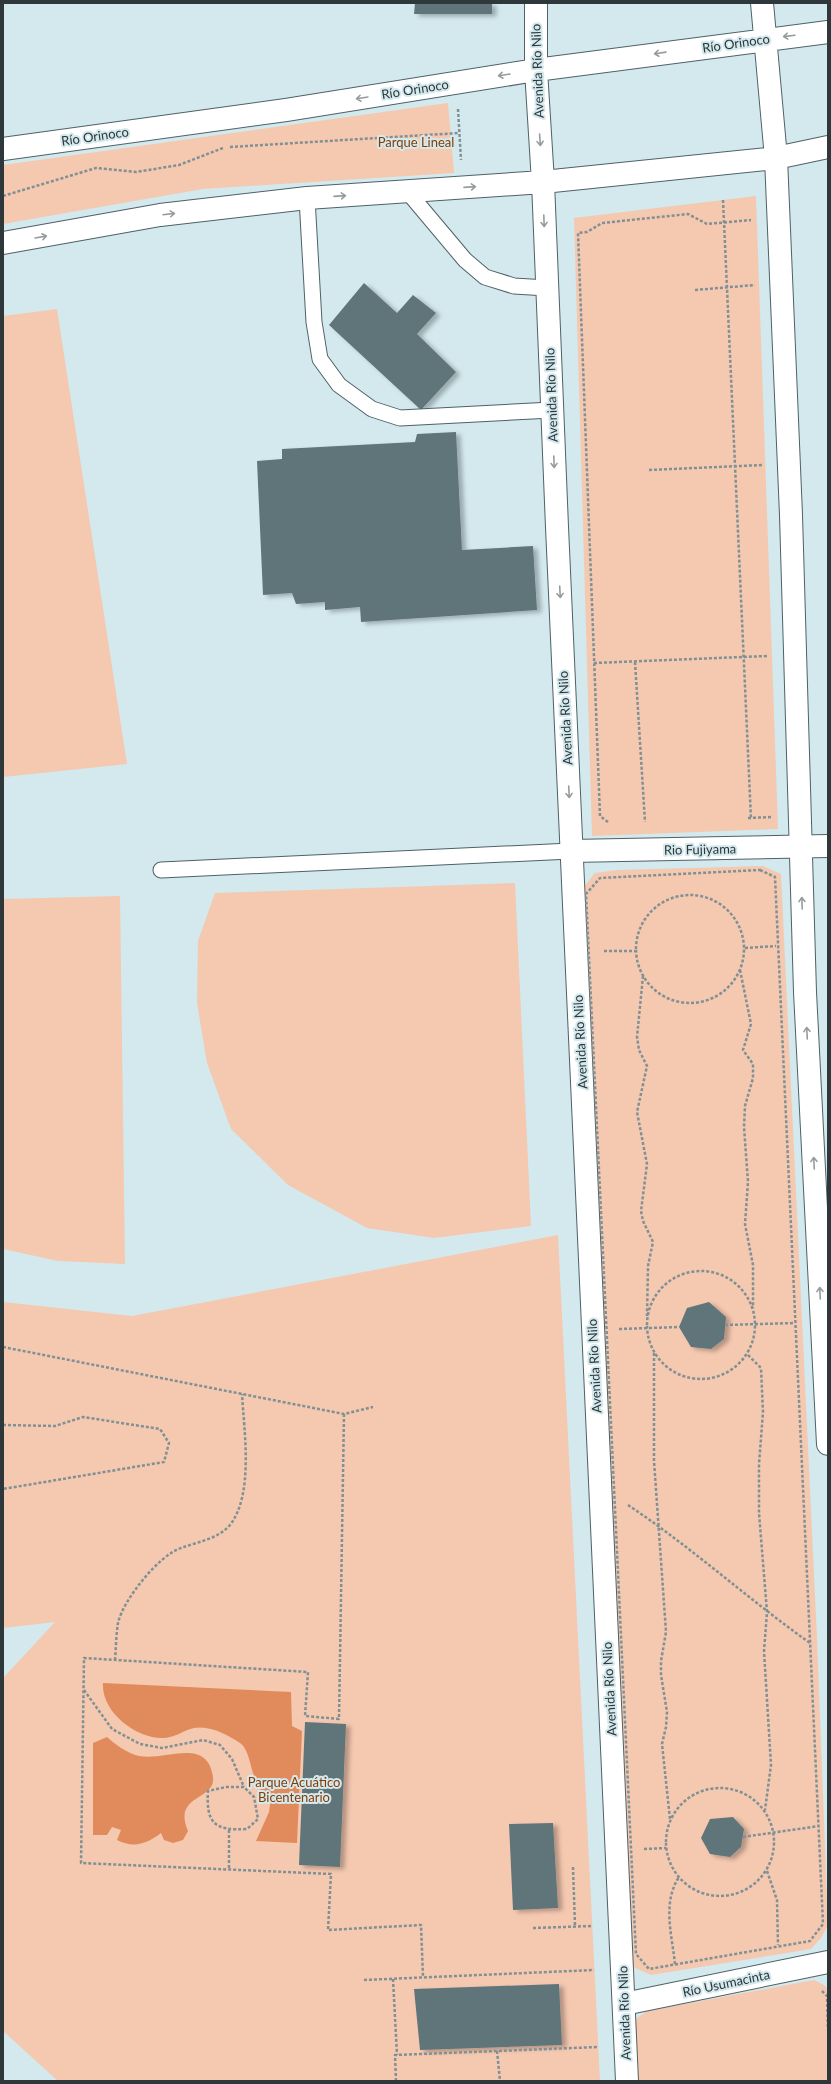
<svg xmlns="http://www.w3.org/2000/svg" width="831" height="2084" font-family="Lato,sans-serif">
<defs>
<filter id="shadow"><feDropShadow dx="4.5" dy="2.5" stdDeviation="2" flood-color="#0004"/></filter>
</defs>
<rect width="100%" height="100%" fill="#d3e9ee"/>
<path fill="#f5c8b0" d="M 448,103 L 454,173 L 203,189 L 3,224 L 3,165 Z
M 756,196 L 778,829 L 592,836 L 574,218 Z
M 57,309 L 127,764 L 3,777 L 3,316 Z
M 763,866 L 781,874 L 817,1638 L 828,1925 L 821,1938 L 811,1949 L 651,1975 L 635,1968 L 627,1953 L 579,893 L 595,873 L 617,870 Z
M 515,883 L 531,1226 L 434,1238 L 367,1228 L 288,1185 L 231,1129 L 207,1063 L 197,1003 L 198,941 L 215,893 Z
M 120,896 L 125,1264 L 58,1261 L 3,1249 L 3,899 Z
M 558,1235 L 600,2081 L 58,2081 L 3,2031 L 3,1678 L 55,1622 L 3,1628 L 3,1302 L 132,1316 Z
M 814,1980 L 824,1985 L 828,1989 L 828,2081 L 634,2081 L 631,2029 L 637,2018 L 647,2011 Z"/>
<path fill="#e18b5c" d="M 103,1683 L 291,1692 L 292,1726 L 302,1731 L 297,1843 L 256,1841 L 269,1812 L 271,1797 C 268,1795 263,1793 261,1790 C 251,1779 251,1750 240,1743 C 228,1735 210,1725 194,1728 C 184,1730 176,1737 165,1738 C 138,1740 101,1713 103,1683 Z
M 107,1737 C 116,1745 127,1753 139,1756 C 167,1761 207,1736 213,1777 C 216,1801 172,1794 188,1831 L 183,1840 L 173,1843 L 164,1840 L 161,1833 C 148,1843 134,1849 117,1840 L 121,1830 L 112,1827 L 107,1835 L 93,1835 L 93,1743 Z"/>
<path fill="#61757a" filter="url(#shadow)" d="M 415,3 L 492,3 L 492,14 L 414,14 Z
M 364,283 L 397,313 L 413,295 L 436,313 L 417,334 L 456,372 L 421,410 L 329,325 Z
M 456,432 L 462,550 L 533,546 L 537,610 L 361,622 L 360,607 L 325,610 L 325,602 L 296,604 L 292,593 L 263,595 L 257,461 L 282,459 L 282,449 L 415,442 L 417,434 Z
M 709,1302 L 726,1317 L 724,1339 L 711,1349 L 691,1347 L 679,1327 L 687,1308 Z
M 305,1722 L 346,1724 L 340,1867 L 299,1865 Z
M 733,1817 L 744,1829 L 741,1847 L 730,1857 L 710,1854 L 701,1838 L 710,1819 Z
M 553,1823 L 558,1908 L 513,1910 L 509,1824 Z
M 559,1984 L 562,2045 L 420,2050 L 414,1989 Z"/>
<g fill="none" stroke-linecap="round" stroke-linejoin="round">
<g stroke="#4e6166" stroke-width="17">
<path id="service" d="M 407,191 L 465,260 L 485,277 L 514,286 L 547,288
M 307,198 L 314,322 L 320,359 L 339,385 L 372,409 L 400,418 L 552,410
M 161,870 L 571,851"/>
</g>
<g stroke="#4e6166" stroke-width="24">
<path id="minor" d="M 571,851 L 828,846
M 624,2004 L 828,1962"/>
</g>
<g stroke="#4e6166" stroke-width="24">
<path id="tertiary" d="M 536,3 L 536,70 L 543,182 L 557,527 L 627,2081
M 762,3 L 776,158 L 791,515 L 805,992 L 828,1444
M 3,149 L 286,110 L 536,70 L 828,32
M 3,243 L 160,215 L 307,198 L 543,182 L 776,158 L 828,147"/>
</g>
<path stroke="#819094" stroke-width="2.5" stroke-dasharray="3 2" stroke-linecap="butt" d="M 458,109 L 461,160
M 230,147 L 459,133
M 3,196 L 96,168 L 136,172 L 179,165 L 223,148
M 723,200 L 751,819
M 695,290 L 755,285
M 649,470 L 763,465
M 635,662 L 645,822
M 594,663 L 767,656
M 748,818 L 773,817
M 608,822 L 600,816 L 578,233 L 587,232 L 602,223 L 688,214 L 707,224 L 751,220
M 760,870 L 775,877 L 823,1924 L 810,1941 L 649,1969 L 636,1954 L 586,894 L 600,878 Z
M636 949a54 54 0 1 1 108 0a54 54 0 1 1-108 0Z
M 745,948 L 776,946
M 604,951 L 635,951
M 740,970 L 751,1024 L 743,1050 L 753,1064 L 753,1078 L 745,1106 L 744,1127 L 748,1182 L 745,1224 L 753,1265 L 753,1308
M 643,976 L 637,1037 L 639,1050 L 647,1066 L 637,1112 L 647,1164 L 641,1211 L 643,1221 L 653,1242 L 648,1266 L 647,1316
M647 1325a54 54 0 1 1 108 0a54 54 0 1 1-108 0Z
M 725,1325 L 795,1323
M 619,1329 L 679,1327
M 3,1347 L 344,1414 L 373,1407
M 654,1353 L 654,1461 L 666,1632 L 661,1661 L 661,1675 L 667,1712 L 666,1727 L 662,1744 L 670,1819
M 748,1355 L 761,1368 L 763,1412 L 759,1464 L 759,1513 L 767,1612 L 764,1651 L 771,1765 L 765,1810
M 344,1414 L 339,1719 L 305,1716 L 308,1672 L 84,1658 L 81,1863 L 331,1874 L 328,1930 L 421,1925 L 423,1977
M 3,1425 L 55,1426 L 83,1417 L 160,1429 L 169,1443 L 164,1462 L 3,1489
M 628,1505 C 691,1547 748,1599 810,1643
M 115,1660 C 116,1648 116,1635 118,1623 C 123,1600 159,1555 181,1548 C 197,1542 218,1539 230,1525 C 254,1494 244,1431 242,1394
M 84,1690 L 112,1729 L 140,1744 L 162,1748 L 203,1740 L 220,1745 L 232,1759 L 244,1787
M 226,1787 L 244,1787 L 254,1797 L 258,1819 L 247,1829 C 214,1831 206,1823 208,1791 Z
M666 1842a54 54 0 1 1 108 0a54 54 0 1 1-108 0Z
M 229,1830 L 229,1870
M 743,1837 L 819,1826
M 644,1849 L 666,1848
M 573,1867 L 575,1926
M 767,1871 L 777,1900 L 778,1945
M 533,1928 L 592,1926
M 675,1964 C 672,1935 662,1903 679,1877
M 393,1979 L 397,2055
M 364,1980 L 594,1970
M 822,1991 L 827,1996 L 828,2030
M 497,2051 L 500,2081
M 396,2081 L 395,2055 L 598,2047"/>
<use href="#service" stroke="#fff" stroke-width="15"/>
<use href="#minor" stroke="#fff" stroke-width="22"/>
<use href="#tertiary" stroke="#fff" stroke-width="22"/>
</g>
<defs><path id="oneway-shaft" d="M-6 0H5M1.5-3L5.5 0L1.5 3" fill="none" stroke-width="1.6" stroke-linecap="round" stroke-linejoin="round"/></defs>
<g stroke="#969b9c">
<use href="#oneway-shaft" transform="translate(789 36) rotate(173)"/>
<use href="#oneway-shaft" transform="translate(660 53) rotate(172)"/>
<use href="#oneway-shaft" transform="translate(504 75) rotate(171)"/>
<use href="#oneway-shaft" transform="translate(362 98) rotate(171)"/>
<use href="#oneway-shaft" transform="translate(540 140) rotate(86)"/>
<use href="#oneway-shaft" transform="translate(470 187) rotate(-4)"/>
<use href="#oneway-shaft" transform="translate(340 196) rotate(-4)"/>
<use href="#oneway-shaft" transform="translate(169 214) rotate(-7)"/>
<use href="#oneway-shaft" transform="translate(544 221) rotate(88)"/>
<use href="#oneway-shaft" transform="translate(41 237) rotate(-10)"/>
<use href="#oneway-shaft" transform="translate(554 462) rotate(88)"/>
<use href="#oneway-shaft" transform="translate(560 592) rotate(87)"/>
<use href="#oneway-shaft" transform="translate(569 792) rotate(87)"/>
<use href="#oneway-shaft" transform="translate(802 903) rotate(-92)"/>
<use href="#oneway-shaft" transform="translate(807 1033) rotate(-93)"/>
<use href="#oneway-shaft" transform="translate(814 1163) rotate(-93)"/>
<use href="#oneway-shaft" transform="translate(820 1293) rotate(-93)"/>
</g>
<g text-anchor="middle" stroke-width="4" stroke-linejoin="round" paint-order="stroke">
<g font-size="13" fill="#2e3739" stroke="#d3e9ee">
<text transform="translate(736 43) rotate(-8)" y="5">Río Orinoco</text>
<text transform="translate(537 71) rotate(-92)" y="5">Avenida Río Nilo</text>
<text transform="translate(415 89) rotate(-9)" y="5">Río Orinoco</text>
<text transform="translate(95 136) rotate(-8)" y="5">Río Orinoco</text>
<text transform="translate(551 395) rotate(-92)" y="5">Avenida Río Nilo</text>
<text transform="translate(565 718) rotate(-93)" y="5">Avenida Río Nilo</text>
<text transform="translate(700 849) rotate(-1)" y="5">Rio Fujiyama</text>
<text transform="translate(580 1042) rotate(-93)" y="5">Avenida Río Nilo</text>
<text transform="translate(594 1366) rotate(-93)" y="5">Avenida Río Nilo</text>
<text transform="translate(609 1689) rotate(-93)" y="5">Avenida Río Nilo</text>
<text transform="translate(726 1983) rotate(-12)" y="5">Río Usumacinta</text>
<text transform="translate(624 2013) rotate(-92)" y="5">Avenida Río Nilo</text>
</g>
<g font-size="13" fill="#873a00" stroke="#d3e9ee">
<text x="416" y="147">Parque Lineal</text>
<text x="294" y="1787">Parque Acuático<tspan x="294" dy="15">Bicentenario</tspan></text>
</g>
</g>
<rect width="831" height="2084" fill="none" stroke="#2e3739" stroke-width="8"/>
</svg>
